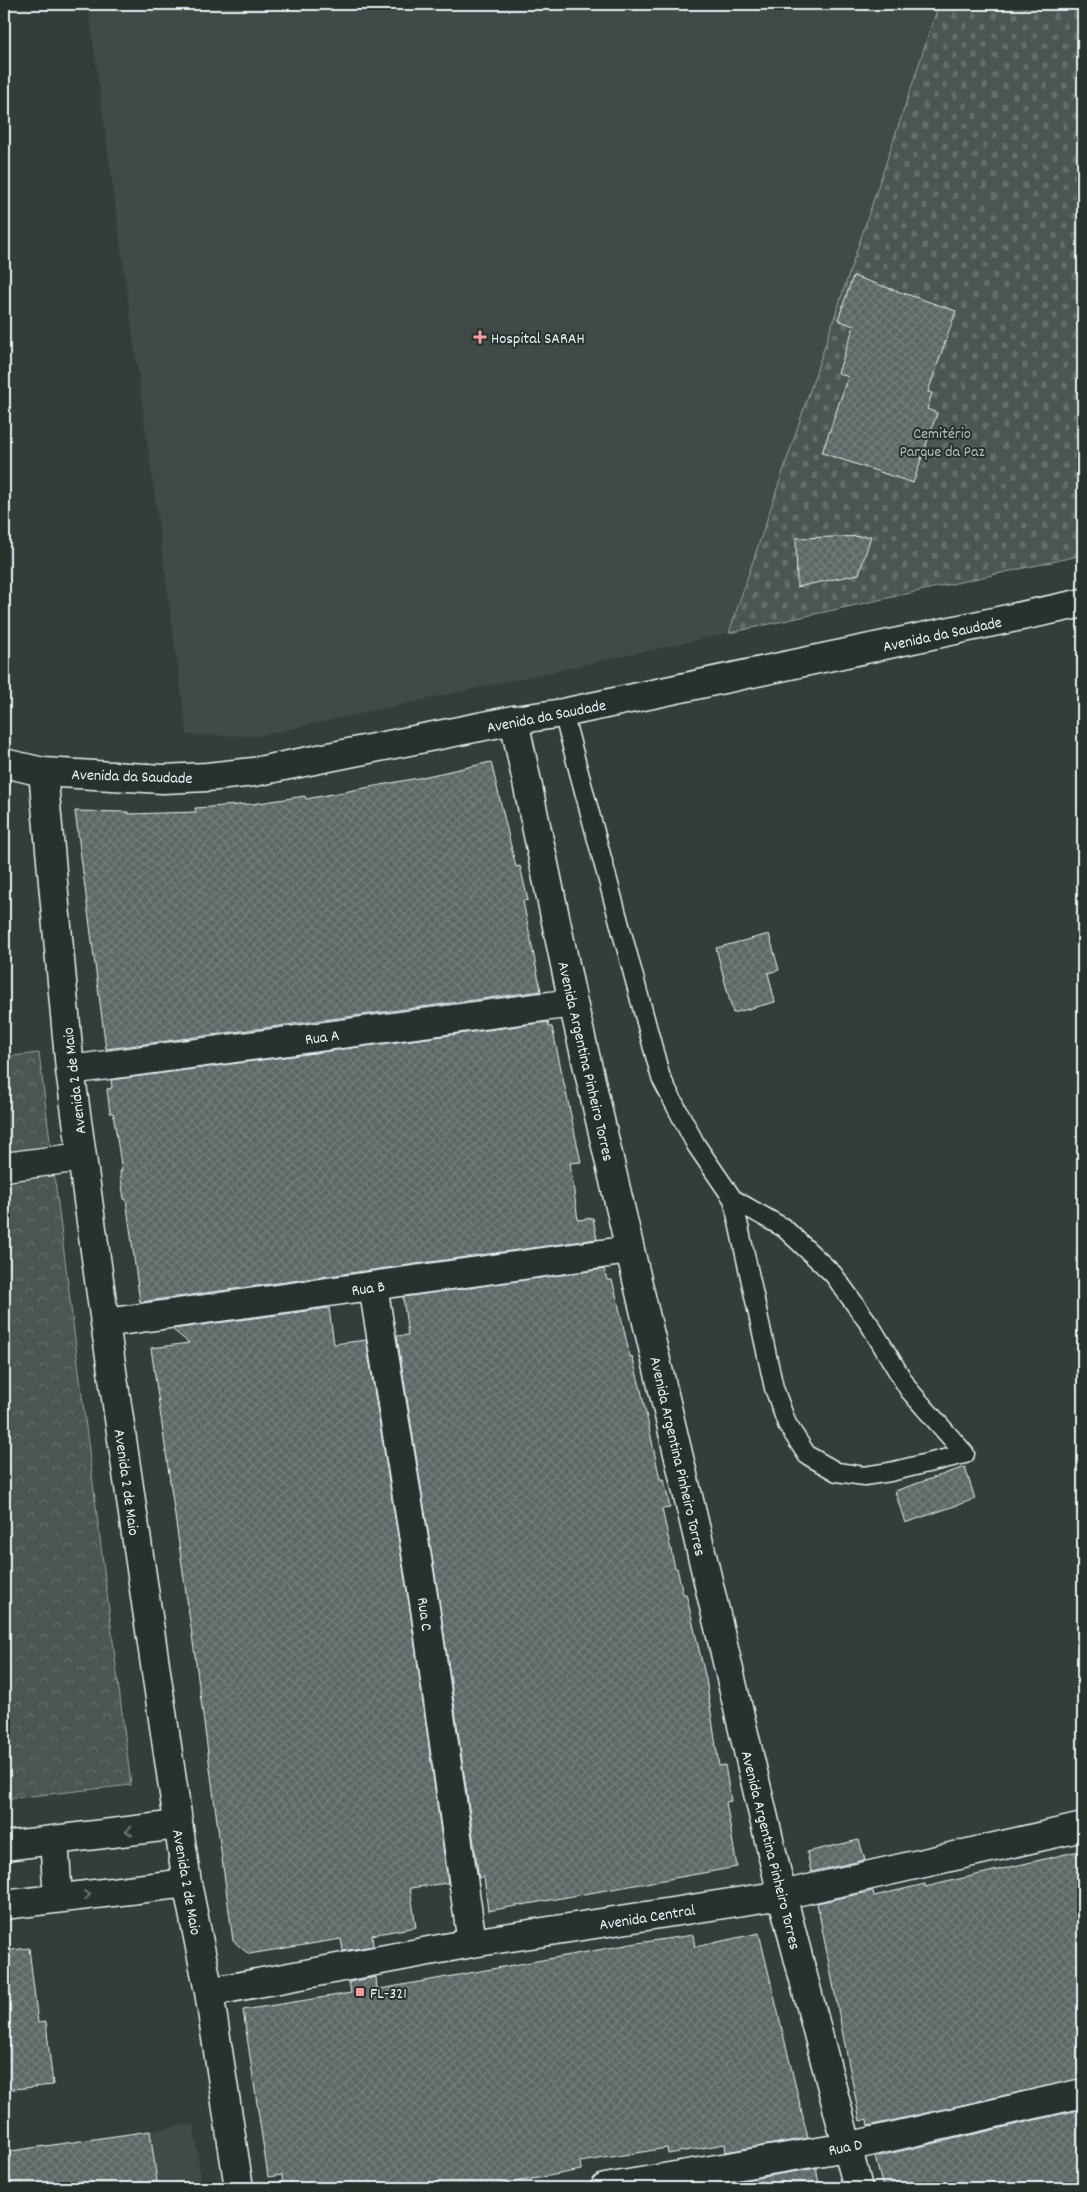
<svg xmlns="http://www.w3.org/2000/svg" width="1087" height="2192" font-family="Dekko,sans-serif">
<defs>
<pattern id="cemetery-stones" width="16" height="16" patternUnits="userSpaceOnUse" patternTransform="scale(1.25)"><rect width="16" height="16" fill="#495651"/><path d="M2 7V4a2 2 0 0 1 4 0v3zM10 15v-3a2 2 0 0 1 4 0v3z" fill="#636f6b"/></pattern>
<pattern id="park-crowns" width="20" height="18" patternUnits="userSpaceOnUse" patternTransform="scale(1.25)"><rect width="20" height="18" fill="#495651"/><path d="M2 6a3 3 0 1 1 6 0M12 15a3 3 0 1 1 6 0" fill="none" stroke="#636f6b"/></pattern>
<pattern id="building-cross-hatch" width="8" height="8" patternUnits="userSpaceOnUse" patternTransform="scale(1.25)"><rect width="8" height="8" fill="#5c6865"/><path d="M0 0l8 8M0 8l8-8" fill="none" stroke="#737e7c"/></pattern>
</defs>
<rect width="100%" height="100%" fill="#323e39"/>
<filter id="ink" filterUnits="userSpaceOnUse"><feTurbulence type="fractalNoise" baseFrequency=".02" numOctaves="2"/><feDisplacementMap in="SourceGraphic" scale="10" xChannelSelector="R" yChannelSelector="G"/><feConvolveMatrix kernelMatrix="1 2 1 2 8 2 1 2 1" color-interpolation-filters="sRGB"/></filter>
<g filter="url(#ink)">
<path fill="#3f4b46" d="M 88,4 L 939,4 L 729,633 L 258,736 L 187,735 Z
M 194,2124 L 202,2188 L 4,2188 L 4,2151 Z"/>
<path fill="url(#cemetery-stones)" stroke="#98a4a4" d="M 939,4 L 1083,4 L 1083,555 L 729,633 Z"/>
<path fill="url(#park-crowns)" stroke="#98a4a4" d="M 39,1053 L 131,1785 L 4,1799 L 4,1057 Z"/>
<path fill="url(#building-cross-hatch)" stroke="#e8f1f8" d="M 853,276 L 956,311 L 928,392 L 932,393 L 927,409 L 937,413 L 913,483 L 822,453 L 848,377 L 838,373 L 854,326 L 838,320 Z
M 871,536 L 859,574 L 797,587 L 796,538 Z
M 491,762 L 516,867 L 520,866 L 528,900 L 523,901 L 541,991 L 106,1049 L 75,811 L 128,812 L 128,814 L 196,812 L 195,808 L 252,804 L 305,796 L 306,799 L 418,778 Z
M 769,934 L 779,970 L 768,973 L 775,1002 L 733,1013 L 716,948 Z
M 548,1022 L 549,1027 L 552,1027 L 581,1162 L 570,1163 L 578,1220 L 593,1218 L 597,1239 L 140,1302 L 126,1199 L 124,1199 L 120,1171 L 122,1171 L 113,1113 L 110,1113 L 107,1089 L 112,1088 L 111,1080 Z
M 604,1269 L 607,1280 L 612,1280 L 617,1298 L 630,1357 L 632,1356 L 641,1390 L 660,1479 L 664,1479 L 670,1508 L 662,1509 L 675,1568 L 677,1568 L 683,1594 L 686,1594 L 706,1679 L 719,1766 L 725,1765 L 731,1801 L 726,1802 L 737,1867 L 488,1911 L 484,1877 L 479,1878 L 440,1606 L 397,1336 L 408,1335 L 403,1297 Z
M 329,1308 L 334,1344 L 366,1340 L 410,1610 L 448,1883 L 410,1888 L 416,1927 L 372,1935 L 373,1946 L 343,1951 L 341,1939 L 249,1954 L 233,1941 L 196,1663 L 151,1348 L 189,1343 L 172,1329 Z
M 965,1467 L 975,1499 L 905,1523 L 895,1491 Z
M 859,1840 L 865,1860 L 811,1872 L 807,1852 Z
M 1083,1850 L 1083,2078 L 868,2126 L 867,2119 L 860,2121 L 817,1903 L 873,1891 L 874,1896 L 925,1884 L 925,1887 Z
M 759,1933 L 808,2138 L 726,2152 L 725,2144 L 668,2154 L 667,2148 L 580,2162 L 581,2170 L 494,2186 L 494,2188 L 283,2188 L 282,2175 L 268,2177 L 243,2010 L 351,1993 L 349,1982 L 376,1977 L 377,1988 L 380,1989 L 637,1943 L 693,1935 L 695,1947 Z
M 29,1948 L 38,2023 L 46,2022 L 53,2085 L 4,2090 L 4,1951 Z
M 1083,2109 L 1083,2188 L 883,2188 L 875,2157 Z
M 150,2131 L 157,2181 L 138,2184 L 139,2188 L 4,2188 L 4,2152 Z
M 816,2168 L 820,2188 L 734,2188 L 732,2182 Z"/>
<g fill="none" stroke-linecap="round" stroke-linejoin="round">
<g stroke="#e8f1f8" stroke-width="21">
<path id="lane" d="M 563,713 L 661,1078 L 696,1145 L 733,1199 L 774,1388 L 787,1424 L 807,1455 L 837,1472 L 864,1476 L 890,1472 L 965,1454 L 909,1390 L 870,1325 L 833,1274 L 784,1228 L 733,1199"/>
</g>
<g stroke="#e8f1f8" stroke-width="31">
<path id="street" d="M 514,720 L 573,1003 L 630,1250 L 782,1895 L 858,2188
M 43,772 L 70,1070 L 105,1323 L 187,1883 L 209,1992 L 239,2188
M 70,1070 L 573,1003
M 4,1167 L 82,1157
M 373,1286 L 425,1608 L 472,1943
M 105,1323 L 630,1250
M 54,1840 L 58,1898
M 4,1846 L 178,1825
M 4,1905 L 187,1883
M 209,1992 L 472,1943 L 782,1895 L 1083,1827
M 605,2188 L 847,2147 L 1083,2093"/>
</g>
<g stroke="#e8f1f8" stroke-width="31">
<path id="secondary" d="M 4,763 L 43,772 L 163,779 L 207,777 L 254,772 L 514,720 L 563,713 L 1083,603"/>
</g>
<use href="#lane" stroke="#26332d" stroke-width="18"/>
<use href="#street" stroke="#26332d" stroke-width="28"/>
<use href="#secondary" stroke="#26332d" stroke-width="28"/>
</g>
<defs><path id="oneway-chevron" d="M-2-3.5L2.5 0L-2 3.5" fill="none" stroke-width="1.6" stroke-linecap="round" stroke-linejoin="round" transform="scale(1.25)"/></defs>
<g stroke="#6a7674">
<use href="#oneway-chevron" transform="translate(129 1831) rotate(173)"/>
<use href="#oneway-chevron" transform="translate(87 1895) rotate(-7)"/>
</g>
</g>
<g fill="#ff9aa2" stroke="#26332d" stroke-width="2">
<path d="M477.5 329.5h5v5h5v5h-5v5h-5v-5h-5v-5h5z"/>
<rect x="355" y="1987" width="10" height="10" rx="2.5"/>
</g>
<g text-anchor="middle" stroke-width="4" stroke-linejoin="round" paint-order="stroke">
<g font-size="16" fill="#e8f1f8" stroke="#26332d" text-anchor="start">
<text x="491" y="343">Hospital SARAH</text>
<text x="370" y="1998">FL-321</text>
</g>
<g font-size="16" fill="#b0bbbe" stroke="#26332d">
<text x="942" y="438">Cemitério<tspan x="942" dy="18">Parque da Paz</tspan></text>
</g>
<g font-size="16" fill="#e8f1f8" stroke="#26332d">
<text transform="translate(942 633) rotate(-12)" y="6">Avenida da Saudade</text>
<text transform="translate(546 715) rotate(-11)" y="6">Avenida da Saudade</text>
<text transform="translate(132 775) rotate(2)" y="6">Avenida da Saudade</text>
<text transform="translate(322 1036) rotate(-8)" y="6">Rua A</text>
<text transform="translate(587 1061) rotate(77)" y="6">Avenida Argentina Pinheiro Torres</text>
<text transform="translate(73 1081) rotate(-97)" y="6">Avenida 2 de Maio</text>
<text transform="translate(368 1287) rotate(-8)" y="6">Rua B</text>
<text transform="translate(679 1456) rotate(77)" y="6">Avenida Argentina Pinheiro Torres</text>
<text transform="translate(128 1482) rotate(82)" y="6">Avenida 2 de Maio</text>
<text transform="translate(426 1614) rotate(82)" y="6">Rua C</text>
<text transform="translate(772 1850) rotate(76)" y="6">Avenida Argentina Pinheiro Torres</text>
<text transform="translate(188 1882) rotate(80)" y="6">Avenida 2 de Maio</text>
<text transform="translate(647 1916) rotate(-9)" y="6">Avenida Central</text>
<text transform="translate(845 2146) rotate(-11)" y="6">Rua D</text>
</g>
</g>
<rect width="1087" height="2192" fill="none" stroke="#26332d" stroke-width="20"/>
<rect x="10" y="10" width="1067" height="2172" fill="none" stroke="#e8f1f8" stroke-width="2" filter="url(#ink)"/>
</svg>
